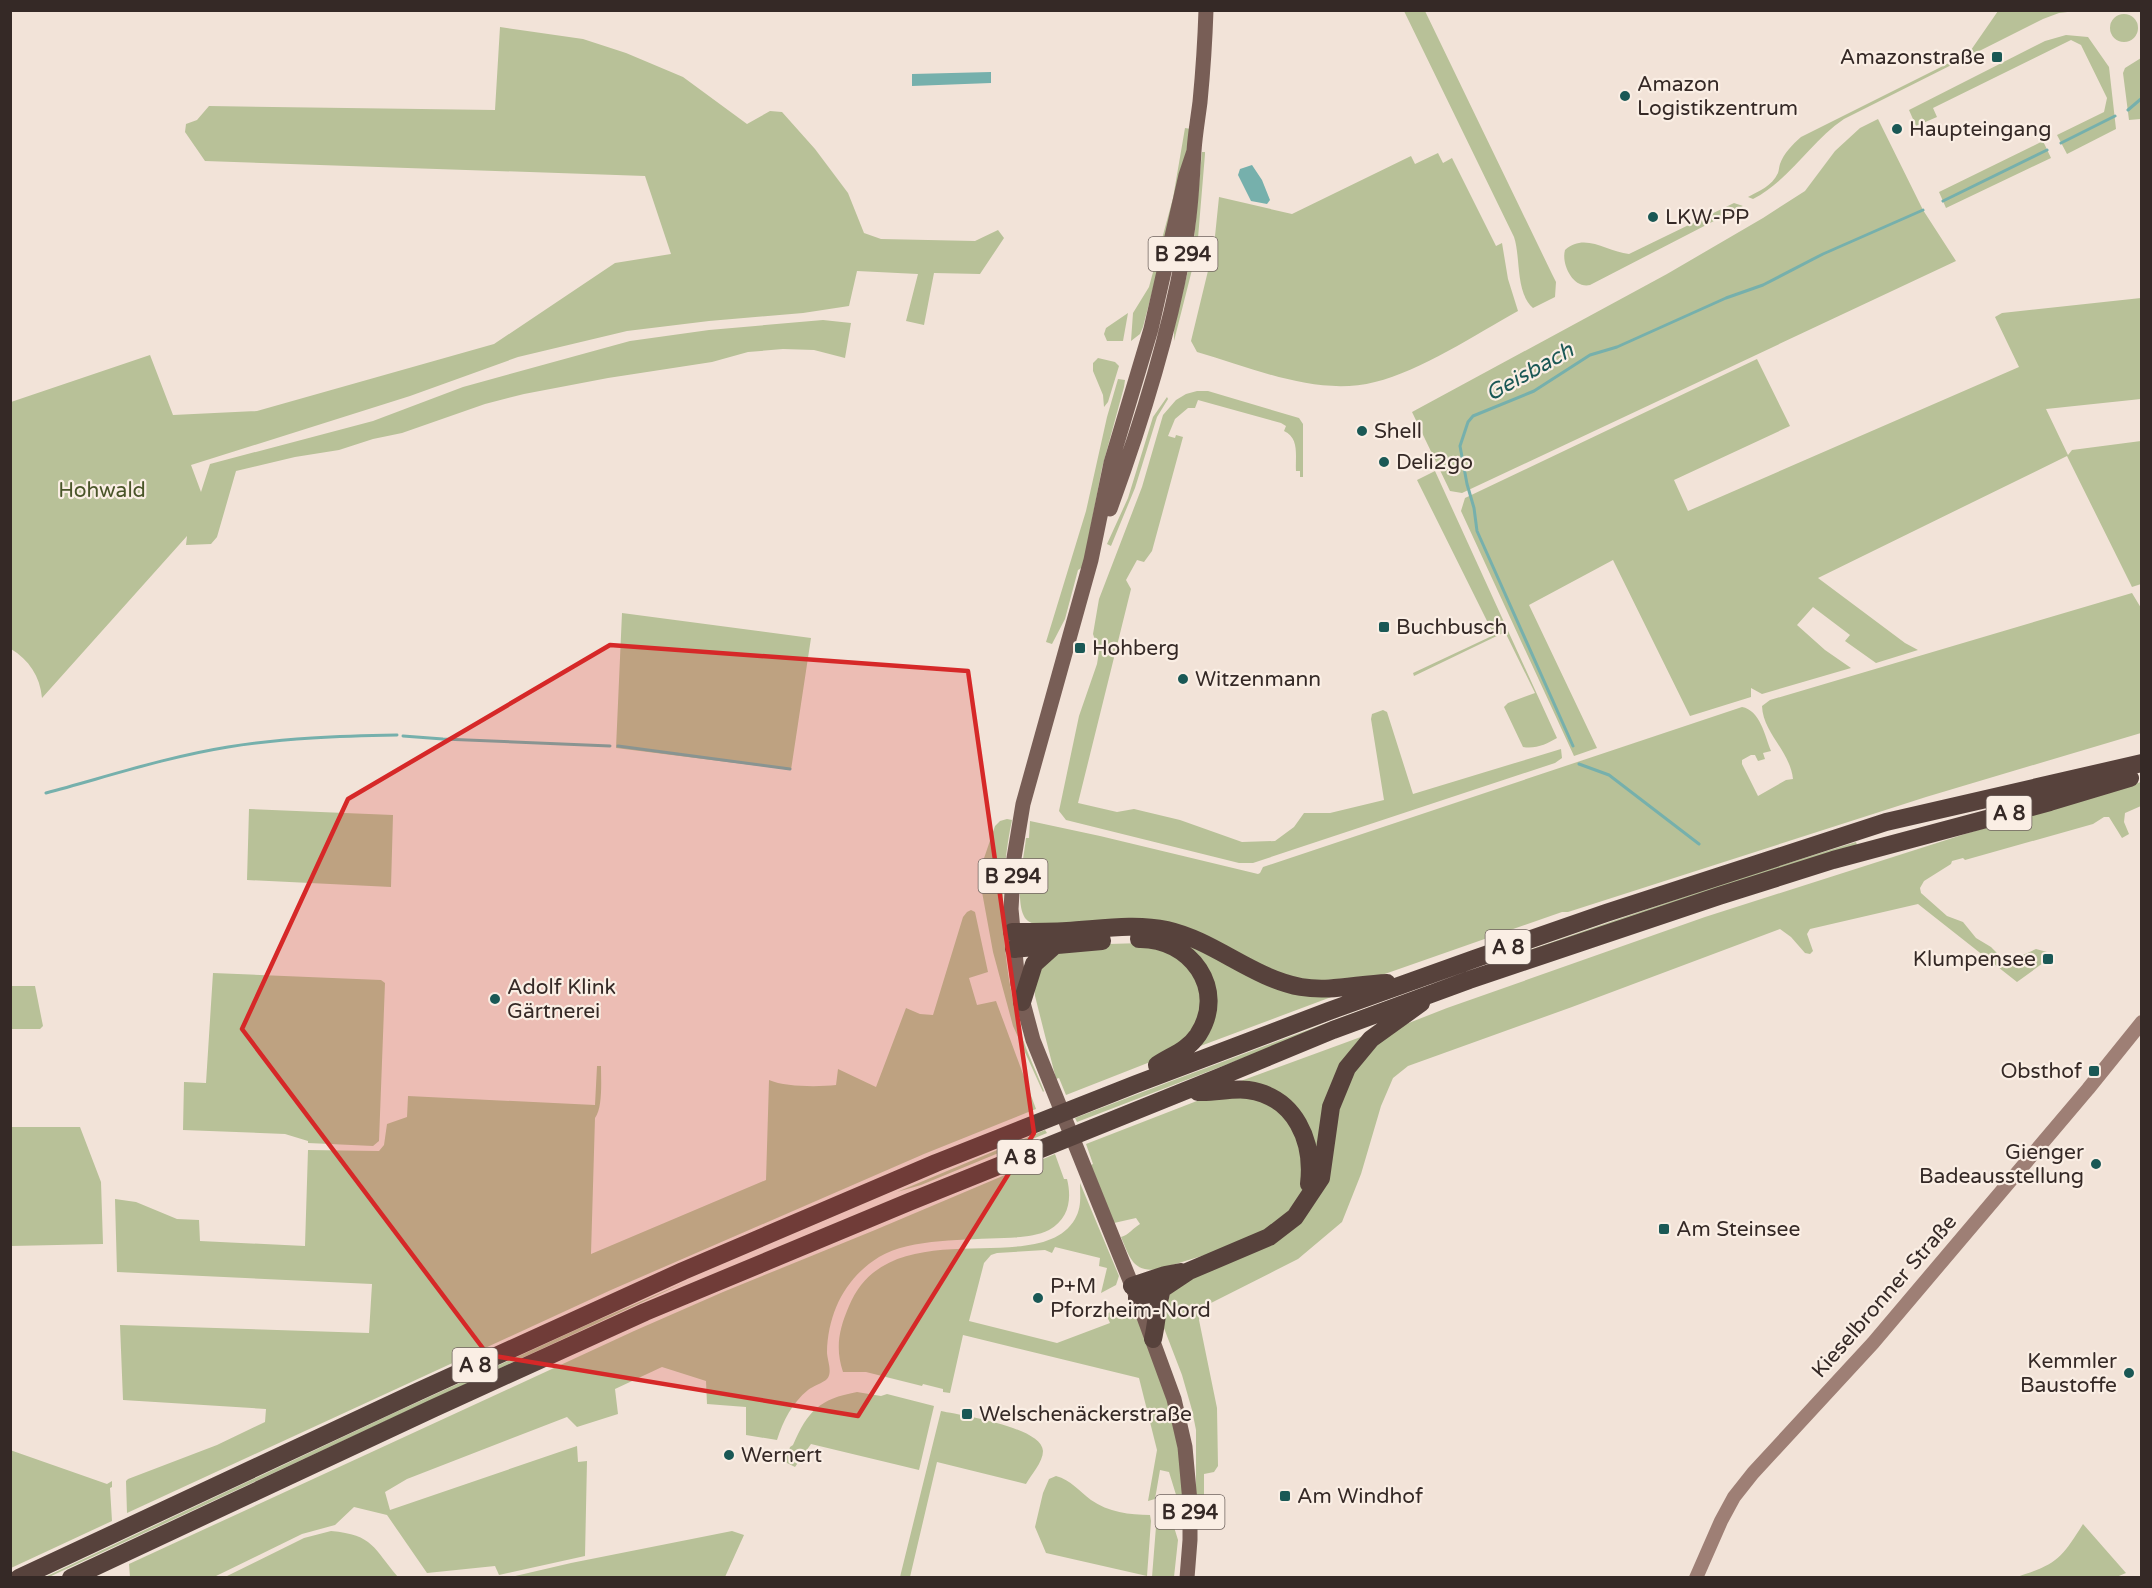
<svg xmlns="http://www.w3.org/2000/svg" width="2152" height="1588" font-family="'Varela Round',sans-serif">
<rect width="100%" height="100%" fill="#f2e3d8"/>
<path fill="#b8c198" d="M 1404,11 L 1425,11 L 1552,274 L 1556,282 L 1555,297 L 1533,308 C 1515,292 1521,258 1514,237 Z
M 1998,11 L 2076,11 L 2059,13 L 2043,19 L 1844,119 C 1810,142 1790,180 1753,199 L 1748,197 C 1759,191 1772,186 1778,173 C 1779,170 1779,167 1780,164 C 1784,153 1792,145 1801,137 L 1955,60 L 1971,50 Z
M2110 28a14 14 0 1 1 28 0a14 14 0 1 1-28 0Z
M 500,27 L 583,39 L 626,53 L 683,77 L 747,124 L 770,111 L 782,112 L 815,149 L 848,193 L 864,233 L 881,239 L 975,241 L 998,230 L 1004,238 L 980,274 L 934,273 L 924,325 L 906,321 L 918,274 L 857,271 L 849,306 L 803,313 L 709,321 L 627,331 L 518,357 L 410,396 L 191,465 L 201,492 L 210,464 L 373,421 L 463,387 L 630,341 L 709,330 L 823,320 L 851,323 L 845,358 L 814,350 L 783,349 L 748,352 L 712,362 L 608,378 L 524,394 L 485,404 L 402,433 L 373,439 L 339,450 L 295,457 L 236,471 L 217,537 L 211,544 L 186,545 L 187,536 L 42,698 C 40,676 29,660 11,649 L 11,402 L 150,355 L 173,415 L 257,411 L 494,344 L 615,263 L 671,254 L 645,176 L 205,161 L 185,132 L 186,124 L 197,120 L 209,106 L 495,110 Z
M 2066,35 L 2088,37 L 2109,67 L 2116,129 L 2067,154 L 2057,135 L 2104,112 L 2107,98 L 2081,45 L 2071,40 L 1933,108 L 1937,117 L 1916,126 L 1909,110 L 2045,41 Z
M 2141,58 L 2141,119 L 2129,120 L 2123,73 L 2125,68 Z
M 1878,119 L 1923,210 L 1956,261 L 1462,493 L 1450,491 L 1412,412 L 1667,274 L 1763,218 L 1805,191 L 1835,151 L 1860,128 Z
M 1185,128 L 1191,129 L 1188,153 L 1143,327 L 1140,334 L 1131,341 L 1133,313 L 1149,287 L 1173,198 Z
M 2043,141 L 2051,158 L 1946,208 L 1939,192 Z
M 1202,152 L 1205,152 L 1205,154 L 1197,250 L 1174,341 L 1174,328 L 1193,250 Z
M 1438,153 L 1443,163 L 1452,158 L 1496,246 L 1502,243 L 1508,279 L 1518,311 C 1476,334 1421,371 1375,382 C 1317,397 1253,368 1197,352 L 1191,341 L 1214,246 L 1219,197 L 1292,214 L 1411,156 L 1415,164 Z
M 1734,203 L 1743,206 L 1590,285 C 1573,289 1561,264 1565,250 C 1585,232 1607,252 1629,254 Z
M 2141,298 L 2141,399 L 2046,409 L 2068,455 L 2072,450 L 2141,441 L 2141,584 L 2132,587 L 2067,456 L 1818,578 L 1905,643 L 1918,650 L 1876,663 L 1845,641 L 1850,635 L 1813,607 L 1797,625 L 1825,650 L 1851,668 L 1762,694 L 1751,688 L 1751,697 L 1690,716 L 1613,560 L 1529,605 L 1597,748 L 1574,756 L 1461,511 L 1465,498 L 1757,359 L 1790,426 L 1674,480 L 1688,511 L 2019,367 L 1995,317 L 2002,313 Z
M 1128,313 L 1123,341 L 1107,341 L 1104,334 L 1106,328 Z
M 1098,358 L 1115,362 L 1119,366 L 1108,402 L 1104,407 L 1103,395 L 1093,371 L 1093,363 Z
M 1118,379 L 1125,380 L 1124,387 L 1102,468 L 1083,567 L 1078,570 L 1065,619 L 1052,644 L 1046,642 L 1086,511 L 1107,417 Z
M 1197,391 L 1208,391 L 1299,418 L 1303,424 L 1303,477 L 1300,477 L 1300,471 L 1296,471 C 1295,457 1300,438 1284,431 L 1286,426 L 1281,423 L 1198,400 L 1195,408 L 1188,408 L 1175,419 L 1168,436 L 1175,438 L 1176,435 L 1183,437 L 1152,551 L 1144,562 L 1137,560 L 1126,580 L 1131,589 L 1078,803 L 1117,812 L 1134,809 L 1180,820 L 1242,842 L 1275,841 L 1294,827 L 1304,813 L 1330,813 L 1384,800 L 1371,719 L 1372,714 L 1383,710 L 1387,712 L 1413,794 L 1561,749 L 1562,758 L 1555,763 L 1253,863 L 1239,863 L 1066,820 L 1059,811 L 1079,716 L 1097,664 L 1099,652 L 1093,634 L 1099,599 L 1142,487 L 1163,415 L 1176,400 L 1186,394 Z
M 1167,397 L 1168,399 L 1157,417 L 1135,488 L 1111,546 L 1107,544 L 1128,498 L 1153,417 Z
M 1435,471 L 1557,738 C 1547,744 1536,749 1523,747 L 1504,707 L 1508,703 L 1535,693 L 1506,634 L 1503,633 L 1414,676 L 1413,673 L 1494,635 L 1417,480 Z
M 2132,593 L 2141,608 L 2141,733 L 1926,797 L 1568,912 L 1562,912 L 1379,976 L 1297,982 L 1211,941 L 1037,925 C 1032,923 1028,922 1025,918 C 1014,901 1024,857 1026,838 L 1029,838 L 1030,821 L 1100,836 L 1258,874 L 1260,873 L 1263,867 L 1742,707 C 1760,710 1765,736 1771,751 L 1763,753 L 1765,759 L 1758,761 L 1755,755 L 1751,755 L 1742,760 L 1742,764 L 1758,796 L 1786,780 L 1793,779 C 1790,751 1763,733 1762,706 L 1770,700 Z
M 622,613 L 811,638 L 791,770 L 616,748 Z
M 2141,782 L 2141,806 L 2125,813 L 2124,822 L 2129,834 L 2122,838 L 2109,817 L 2104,817 L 2093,824 L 1965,860 L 1963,858 L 1952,861 L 1951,864 L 1924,881 L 1920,888 L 1921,893 L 1947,916 L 1963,922 L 1976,938 L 1991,947 L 2003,959 L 2014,963 L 2023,955 L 2036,949 L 2047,952 L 2050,958 L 2017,982 L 1918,904 L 1810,929 L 1807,934 L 1813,951 L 1810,954 L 1805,953 L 1791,937 L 1780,929 L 1572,1007 L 1408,1066 L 1393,1078 L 1381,1106 L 1361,1174 L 1342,1222 L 1298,1259 L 1207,1305 L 1200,1312 L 1199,1320 L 1217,1408 L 1218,1466 L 1214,1472 L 1204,1474 L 1204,1499 L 1196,1499 L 1196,1430 L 1192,1410 L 1182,1375 L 1162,1323 L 1171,1290 L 1303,1219 L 1318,1198 L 1332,1129 L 1353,1065 L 1396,1028 L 1447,1008 L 1705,917 L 1965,834 Z
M 249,809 L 393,815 L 391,887 L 247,880 Z
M 1007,819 L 1012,820 C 998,886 1001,956 1018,1022 C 1023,1045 1035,1068 1044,1091 L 1043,1092 L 1013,1026 L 993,952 L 982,892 L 981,867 L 995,826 L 1000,821 Z
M 1856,842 L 1857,845 L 1334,1023 L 1077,1122 L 1075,1118 C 1243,1053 1411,991 1581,932 C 1672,901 1763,870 1856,842 Z
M 971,910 L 975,912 L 988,972 L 969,978 L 977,1005 L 996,1001 L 1036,1109 L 924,1154 L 611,1290 L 127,1513 L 126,1481 L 128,1479 L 217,1445 L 265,1422 L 266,1409 L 123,1400 L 120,1325 L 369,1333 L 372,1284 L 117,1272 L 115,1199 L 136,1202 L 177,1219 L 199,1220 L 200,1241 L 305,1246 L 308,1150 L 379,1151 L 384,1145 L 387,1124 L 407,1117 L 408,1096 L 595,1105 L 597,1066 L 601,1066 C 601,1079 603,1108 595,1118 L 591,1254 L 766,1180 L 769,1080 C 785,1087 818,1087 836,1085 L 838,1069 L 876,1087 L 906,1008 L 920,1014 L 933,1015 L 963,917 L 967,912 Z
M 1148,932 L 1334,996 L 1195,1048 L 1210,983 L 1144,935 Z
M 1142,943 L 1181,956 L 1202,989 L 1199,1023 L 1168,1055 L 1066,1095 L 1059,1078 L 1056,1079 L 1035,996 L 1034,984 L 1048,955 L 1109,944 Z
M 213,973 L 381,980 L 385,983 L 379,1141 L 373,1146 L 308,1143 L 308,1141 L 285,1134 L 183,1130 L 184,1082 L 206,1083 Z
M 11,986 L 35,986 L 43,1026 L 40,1029 L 11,1029 Z
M 1369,1034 L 1356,1048 L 1319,1166 L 1310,1138 L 1238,1082 Z
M 1249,1094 L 1284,1112 L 1306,1153 L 1302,1191 C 1280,1239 1206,1254 1159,1269 C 1133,1273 1130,1258 1121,1237 C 1129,1235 1133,1228 1140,1224 L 1136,1218 L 1114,1223 L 1091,1165 L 1093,1164 L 1086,1144 L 1202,1099 Z
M 11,1127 L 80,1127 L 101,1182 L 103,1244 L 11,1246 Z
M 1045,1130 L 1047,1133 L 921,1185 L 897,1192 Z
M 1055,1154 L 1064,1179 L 1067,1179 C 1072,1199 1069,1219 1049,1230 C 1035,1237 1019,1237 1004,1238 C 968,1240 911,1238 879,1257 C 845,1278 828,1313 827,1352 C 827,1360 833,1372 827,1379 C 823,1383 813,1386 808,1390 C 792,1403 783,1421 777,1440 L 746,1435 L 746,1407 L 707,1404 L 706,1381 L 662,1367 L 615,1389 L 618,1414 L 577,1427 L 567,1417 L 407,1479 L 385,1492 L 390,1510 L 577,1446 L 578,1462 L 587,1461 L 585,1556 L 499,1575 L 495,1566 L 427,1573 L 387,1515 L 354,1507 L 335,1525 L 302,1534 L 214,1577 L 130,1577 L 129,1564 L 634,1331 L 723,1292 L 875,1230 Z
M 1080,1183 L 1119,1276 L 1116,1285 L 1101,1293 L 1107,1268 L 1099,1266 L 1100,1258 L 1055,1247 L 1052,1253 L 1045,1250 L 997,1253 L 991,1255 L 984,1263 L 969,1321 L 1057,1343 L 1110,1323 L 1106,1314 L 1123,1307 L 1126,1311 L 1131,1310 L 1135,1313 L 1161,1378 L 1173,1423 L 1181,1457 L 1185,1498 L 1177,1498 L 1169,1472 L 1160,1470 L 1155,1499 L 1148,1501 L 1157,1450 L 1139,1378 L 963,1335 L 950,1393 L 943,1392 L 943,1389 L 923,1384 L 922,1386 L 866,1372 L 843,1372 C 835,1348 839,1329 849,1306 C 890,1207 1039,1281 1075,1219 C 1082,1207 1080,1195 1080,1183 Z
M 688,1281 L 49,1577 L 43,1578 L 396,1412 L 591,1323 Z
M 857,1392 L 881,1396 L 887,1394 L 934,1406 L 919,1470 L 811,1444 L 795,1467 L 785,1462 L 790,1447 L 793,1445 C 808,1411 819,1399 857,1392 Z
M 941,1411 C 960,1415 1042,1427 1043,1451 C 1043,1462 1031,1475 1026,1484 L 937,1462 L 910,1577 L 900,1577 Z
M 10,1450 L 107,1484 L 112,1481 L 112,1487 L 110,1488 L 112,1521 L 11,1568 Z
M 1056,1476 C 1071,1480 1079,1491 1091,1500 C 1108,1512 1130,1515 1150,1515 L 1151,1521 L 1147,1576 L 1046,1553 L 1035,1527 L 1043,1493 L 1049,1479 Z
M 1157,1514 L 1177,1514 L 1174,1527 L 1178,1540 L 1174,1577 L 1152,1577 Z
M 2083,1524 L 2126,1573 L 2114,1578 L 2017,1577 C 2057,1564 2061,1559 2083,1524 Z
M 331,1531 C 374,1535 373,1548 398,1577 L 225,1577 L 304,1538 Z
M 732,1531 L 744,1535 L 725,1577 L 511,1577 L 571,1563 Z"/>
<path fill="#76b0ac" d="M 991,72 L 991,83 L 912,86 L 912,74 Z
M 1252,165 L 1262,180 L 1270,200 L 1267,204 L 1251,201 L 1238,175 L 1240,169 Z"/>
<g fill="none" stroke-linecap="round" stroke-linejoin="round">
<path stroke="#76b0ac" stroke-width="3" d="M 2128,110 L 2142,98
M 2061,143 L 2115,116
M 1943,201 L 2047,150
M 403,736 L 443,739 L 610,746
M 618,746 L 790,769
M 1573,746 L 1477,531 L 1474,508 L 1467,484 L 1460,446 L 1468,422 L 1473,416 L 1534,391 L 1590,355 L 1617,347 L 1726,298 L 1763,285 L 1823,254 L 1923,210
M 1579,764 L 1609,775 L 1699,844
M 46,793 C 106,777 166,757 228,747 C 283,738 341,736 397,735"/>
<path stroke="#9e7f75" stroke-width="14" d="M 1696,1578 L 1721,1521 L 1734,1497 L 1753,1473 L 1873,1343 L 2088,1089 L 2142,1022"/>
<path stroke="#785e56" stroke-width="15" d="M 1110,509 C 1140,427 1167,342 1183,256 C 1190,221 1192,186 1194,151 C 1195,135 1198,118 1200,102 C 1203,71 1205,41 1206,10
M 1187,1578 L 1190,1540 L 1190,1502 L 1185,1447 L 1174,1399 L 1137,1298 L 1033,1040 L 1018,984 L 1011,909 L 1014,858 L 1023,804 L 1091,560 L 1111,463 L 1151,329 L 1186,175 L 1194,151"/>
<path stroke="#57423c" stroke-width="18" d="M 1012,932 C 1031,932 1049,932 1067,931 C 1100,929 1135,923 1167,930 C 1215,941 1252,978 1301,987 C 1330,992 1358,984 1387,983
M 1139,939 C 1190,938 1228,989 1198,1035 C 1187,1051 1172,1055 1157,1065
M 1014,949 L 1102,941
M 1022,1002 L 1034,964 L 1054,946
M 1198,1092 C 1215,1093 1231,1088 1248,1090 C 1296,1097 1314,1142 1309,1184
M 1132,1286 L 1165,1275 L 1181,1272
M 1137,1298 L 1162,1289 L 1189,1271 L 1269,1237 L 1295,1217 L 1321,1178 L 1331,1107 L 1347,1068 L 1371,1039 L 1421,1003
M 1153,1339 C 1157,1322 1157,1306 1162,1289
M 19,1578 L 417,1392 L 683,1271 L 936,1163 L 1136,1084 L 1329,1011 L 1474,959 L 1606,913 L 1886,822 L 2142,763
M 71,1578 L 434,1408 L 645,1312 L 909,1202 L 1222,1076 L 1333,1030 L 1469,980 L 1719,896 L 1833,860 L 2050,802 L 2130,778"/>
</g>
<path fill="#d62828" fill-opacity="0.2" stroke="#d62828" stroke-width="4.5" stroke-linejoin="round" d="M 610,645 L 968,671 L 1034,1133 L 858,1416 L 488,1355 L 242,1029 L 348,799 Z"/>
<g fill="#1a5855" stroke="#faeee4" stroke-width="2">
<rect x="1991" y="51" width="12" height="12" rx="3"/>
<circle cx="1625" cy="96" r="6"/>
<circle cx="1897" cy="129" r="6"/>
<circle cx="1653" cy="217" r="6"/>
<circle cx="1362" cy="431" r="6"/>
<circle cx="1384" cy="462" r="6"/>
<rect x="1378" y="621" width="12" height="12" rx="3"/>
<rect x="1074" y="642" width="12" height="12" rx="3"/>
<circle cx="1183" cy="679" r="6"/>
<rect x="2042" y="953" width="12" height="12" rx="3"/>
<circle cx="495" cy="999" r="6"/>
<rect x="2088" y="1065" width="12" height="12" rx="3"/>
<circle cx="2096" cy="1164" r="6"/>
<rect x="1658" y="1223" width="12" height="12" rx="3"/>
<circle cx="1038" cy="1298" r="6"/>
<circle cx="2129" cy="1373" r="6"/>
<rect x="961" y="1408" width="12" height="12" rx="3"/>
<circle cx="729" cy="1455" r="6"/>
<rect x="1279" y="1490" width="12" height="12" rx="3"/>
</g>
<g text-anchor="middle" stroke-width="4.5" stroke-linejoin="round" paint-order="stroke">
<g fill="#faeee4" stroke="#70645f" stroke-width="1.5">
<rect x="1148.5" y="237" width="69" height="34" rx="4.5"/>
<rect x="1986.5" y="796" width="45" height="34" rx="4.5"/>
<rect x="978.5" y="859" width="69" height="34" rx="4.5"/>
<rect x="1485.5" y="930" width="45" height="34" rx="4.5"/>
<rect x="997.5" y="1140" width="45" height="34" rx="4.5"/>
<rect x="452.5" y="1348" width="45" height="34" rx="4.5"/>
<rect x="1155.5" y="1495" width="69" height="34" rx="4.5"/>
</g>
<g font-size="20" font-weight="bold" fill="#352926">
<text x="1183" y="261">B 294</text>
<text x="2009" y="820">A 8</text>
<text x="1013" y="883">B 294</text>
<text x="1508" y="954">A 8</text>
<text x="1020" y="1164">A 8</text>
<text x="475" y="1372">A 8</text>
<text x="1190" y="1519">B 294</text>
</g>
<g font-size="21" fill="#352926" stroke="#faeee4" text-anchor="start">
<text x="1985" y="64" text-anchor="end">Amazonstraße</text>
<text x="1637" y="91">Amazon<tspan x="1637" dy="24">Logistikzentrum</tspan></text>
<text x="1909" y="136">Haupteingang</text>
<text x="1665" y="224">LKW-PP</text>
<text x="1374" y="438">Shell</text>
<text x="1396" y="469">Deli2go</text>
<text x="1396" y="634">Buchbusch</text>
<text x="1092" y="655">Hohberg</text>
<text x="1195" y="686">Witzenmann</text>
<text x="2036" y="966" text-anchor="end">Klumpensee</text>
<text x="507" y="994">Adolf Klink<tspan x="507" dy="24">Gärtnerei</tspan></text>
<text x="2082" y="1078" text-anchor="end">Obsthof</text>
<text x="2084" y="1159" text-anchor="end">Gienger<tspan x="2084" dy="24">Badeausstellung</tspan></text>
<text x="1676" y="1236">Am Steinsee</text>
<text x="1050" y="1293">P+M<tspan x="1050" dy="24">Pforzheim-Nord</tspan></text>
<text x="2117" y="1368" text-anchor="end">Kemmler<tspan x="2117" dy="24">Baustoffe</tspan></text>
<text x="979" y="1421">Welschenäckerstraße</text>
<text x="741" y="1462">Wernert</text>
<text x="1297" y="1503">Am Windhof</text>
</g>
<g font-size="21" fill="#495529" stroke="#faeee4">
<text x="102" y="497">Hohwald</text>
</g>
<g font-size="21" fill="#352926" stroke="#faeee4">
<text transform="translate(1884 1296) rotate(-49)" y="7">Kieselbronner Straße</text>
</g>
<g font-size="22" font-style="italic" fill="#1a5855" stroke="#faeee4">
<text transform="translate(1529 371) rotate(-29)" y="8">Geisbach</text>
</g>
</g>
<rect width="2152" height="1588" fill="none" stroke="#352926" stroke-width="24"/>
</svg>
